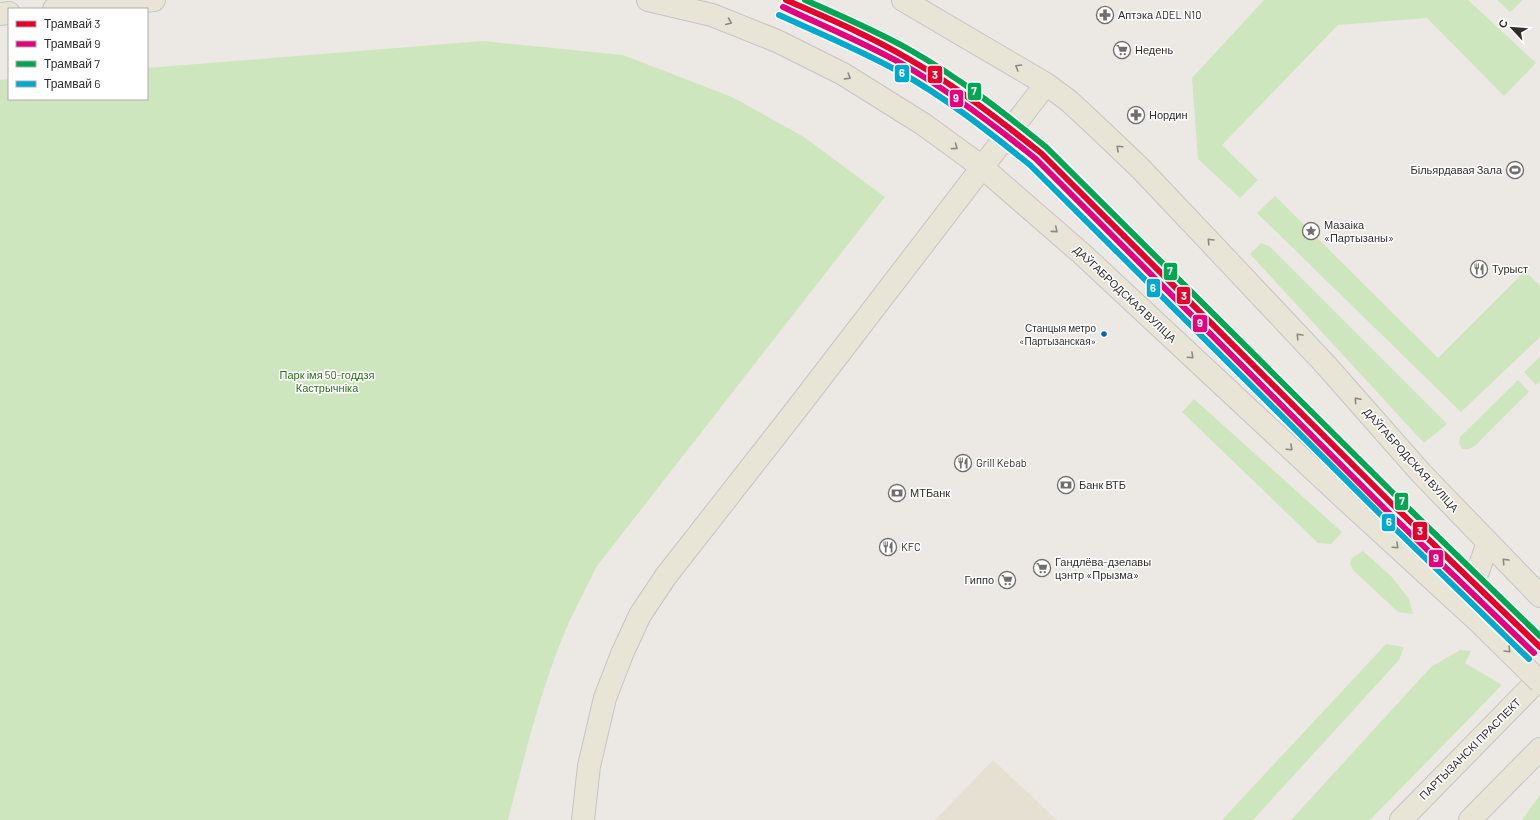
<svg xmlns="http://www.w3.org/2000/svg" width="1540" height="820" font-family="Barlow,sans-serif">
<rect width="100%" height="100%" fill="#ece8e4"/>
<path fill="#e6e0d3" d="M 993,760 L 1057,820 L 935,820 Z"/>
<path fill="#cee6be" d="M 1264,0 L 1468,0 L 1536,63 L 1504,96 L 1427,18 L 1338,25 L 1222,145 L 1258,180 L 1240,198 L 1198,159 L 1192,78 Z
M 1497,0 L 1523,0 L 1510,12 Z
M 483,41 L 623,55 L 732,97 L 804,137 L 885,197 L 597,566 C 588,584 579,602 570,620 C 542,683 525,754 508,820 L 0,820 L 0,80 L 9,79 L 9,99 L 147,99 L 147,68 Z
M 1275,196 L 1438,358 L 1525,271 L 1540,286 L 1540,337 L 1461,412 L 1257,213 Z
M 1261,243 L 1269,246 L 1447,424 L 1424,443 L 1250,254 Z
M 1540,357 L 1540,381 L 1536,385 L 1524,372 Z
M 1518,380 L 1529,392 L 1476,445 L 1469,449 L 1462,449 L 1459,443 L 1460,437 Z
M 1194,399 L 1342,532 L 1331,544 L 1318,543 L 1182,412 Z
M 1363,551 L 1391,576 L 1409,599 L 1413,614 L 1398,612 L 1353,570 L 1350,563 L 1352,558 Z
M 1386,644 L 1404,647 L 1399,660 L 1253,820 L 1222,820 Z
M 1460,650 L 1471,651 L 1465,663 L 1502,685 L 1370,820 L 1291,820 L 1431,667 Z
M 1540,795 L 1540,820 L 1522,820 Z"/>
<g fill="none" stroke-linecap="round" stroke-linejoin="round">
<g stroke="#c6c5c4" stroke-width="24">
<path id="primary" d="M 648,0 L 712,15 L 777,41 L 843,74 L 923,124 L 982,167 L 1081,253 L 1346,500 L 1480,623
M 903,0 L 1046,84 L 1069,101 L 1097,127 L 1140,168 L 1212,244 L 1325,364 L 1421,473 L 1540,596
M 54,9 L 154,0
M 0,14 L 9,13
M 1465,609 L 1488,542
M 583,820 L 589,766 L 605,698 L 622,654 L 640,615 L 666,576 L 799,406 L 1046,84
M 1401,820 L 1540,678
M 1470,820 L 1540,749"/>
</g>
<use href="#primary" stroke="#e8e4d6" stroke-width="22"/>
<g stroke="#c6c5c4" stroke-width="24" stroke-linecap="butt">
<path id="primary-bridge" d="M 1480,623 L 1540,682"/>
</g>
<use href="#primary-bridge" stroke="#e8e4d6" stroke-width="22"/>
<g stroke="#fff" stroke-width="9">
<path id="tram-1" d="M 786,0 C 827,18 868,35 907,58 C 955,85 998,119 1041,153 L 1392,504 L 1540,647"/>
</g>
<g stroke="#fff" stroke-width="9">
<path id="tram-2" d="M 783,7 C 823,26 865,43 904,65 C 951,92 994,125 1036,159 L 1386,510 L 1534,653"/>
</g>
<g stroke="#fff" stroke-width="9">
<path id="tram-3" d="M 805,0 C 841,16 876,31 910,50 C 958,77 1003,112 1046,147 L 1398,498 L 1540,636"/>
</g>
<g stroke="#fff" stroke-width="9">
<path id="tram-4" d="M 779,15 C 819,33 860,50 898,71 C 945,97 988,131 1030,165 L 1381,515 L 1529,659"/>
</g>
<use href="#tram-1" stroke="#e4002b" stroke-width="6"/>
<use href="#tram-2" stroke="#e5007d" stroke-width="6"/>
<use href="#tram-3" stroke="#00a651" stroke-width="6"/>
<use href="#tram-4" stroke="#00a9ce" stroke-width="6"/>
</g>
<defs><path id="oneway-chevron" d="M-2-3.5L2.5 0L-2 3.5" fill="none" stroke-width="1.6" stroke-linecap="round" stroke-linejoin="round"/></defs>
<g stroke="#8b8982">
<use href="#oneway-chevron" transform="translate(729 22) rotate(22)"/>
<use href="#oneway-chevron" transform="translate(1018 67) rotate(-149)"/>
<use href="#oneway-chevron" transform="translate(848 77) rotate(32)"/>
<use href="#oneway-chevron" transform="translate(955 147) rotate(36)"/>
<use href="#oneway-chevron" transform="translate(1119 148) rotate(-137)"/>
<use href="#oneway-chevron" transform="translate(1055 230) rotate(41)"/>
<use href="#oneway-chevron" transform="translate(1210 241) rotate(-134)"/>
<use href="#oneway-chevron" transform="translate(1299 336) rotate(-133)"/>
<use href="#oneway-chevron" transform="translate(1191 356) rotate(43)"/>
<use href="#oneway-chevron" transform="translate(1357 400) rotate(-131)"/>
<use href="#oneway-chevron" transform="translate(1290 448) rotate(43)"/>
<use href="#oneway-chevron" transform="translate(1396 546) rotate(42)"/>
<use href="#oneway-chevron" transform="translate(1505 561) rotate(-133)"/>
<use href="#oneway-chevron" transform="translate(1508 650) rotate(45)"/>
</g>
<defs>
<g id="pharmacy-ring" transform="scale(0.9)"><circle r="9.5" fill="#fff" stroke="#706f6e" stroke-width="1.5"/><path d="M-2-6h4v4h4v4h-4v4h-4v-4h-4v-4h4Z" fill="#706f6e"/></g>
<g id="supermarket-ring" transform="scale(0.9)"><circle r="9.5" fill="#fff" stroke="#706f6e" stroke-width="1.5"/><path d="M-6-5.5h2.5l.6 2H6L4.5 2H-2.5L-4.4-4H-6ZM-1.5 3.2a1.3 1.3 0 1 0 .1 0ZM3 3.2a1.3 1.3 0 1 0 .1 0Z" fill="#706f6e"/></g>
<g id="stadium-ring" transform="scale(0.9)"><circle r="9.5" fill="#fff" stroke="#706f6e" stroke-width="1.5"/><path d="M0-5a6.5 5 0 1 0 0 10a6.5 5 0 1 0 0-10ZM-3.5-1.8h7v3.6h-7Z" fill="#706f6e"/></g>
<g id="sight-ring" transform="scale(0.9)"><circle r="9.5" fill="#fff" stroke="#706f6e" stroke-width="1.5"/><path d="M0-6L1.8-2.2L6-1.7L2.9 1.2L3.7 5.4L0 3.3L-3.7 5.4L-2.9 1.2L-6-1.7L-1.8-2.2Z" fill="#706f6e"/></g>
<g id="restaurant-ring" transform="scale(0.9)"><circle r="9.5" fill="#fff" stroke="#706f6e" stroke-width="1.5"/><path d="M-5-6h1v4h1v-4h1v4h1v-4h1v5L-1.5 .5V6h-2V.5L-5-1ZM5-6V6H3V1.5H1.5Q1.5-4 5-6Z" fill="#706f6e"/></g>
<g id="bank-ring" transform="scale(0.9)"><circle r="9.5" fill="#fff" stroke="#706f6e" stroke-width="1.5"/><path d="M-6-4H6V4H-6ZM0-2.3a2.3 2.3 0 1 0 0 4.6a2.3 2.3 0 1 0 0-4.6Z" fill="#706f6e"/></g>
</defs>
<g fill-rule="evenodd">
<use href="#pharmacy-ring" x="1105" y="15"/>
<use href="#supermarket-ring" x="1122" y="50"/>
<use href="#pharmacy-ring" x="1136" y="115"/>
<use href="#stadium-ring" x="1515" y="170"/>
<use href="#sight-ring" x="1311" y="231"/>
<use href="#restaurant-ring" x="1479" y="269"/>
<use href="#restaurant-ring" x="963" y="463"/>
<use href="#bank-ring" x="1066" y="485"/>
<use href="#bank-ring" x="897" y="493"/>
<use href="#restaurant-ring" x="888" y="547"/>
<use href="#supermarket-ring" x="1042" y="568"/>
<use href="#supermarket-ring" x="1007" y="580"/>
</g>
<circle fill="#0065bd" stroke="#fff" stroke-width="1.5" cx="1104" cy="334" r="3.5"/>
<g text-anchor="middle" stroke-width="3" stroke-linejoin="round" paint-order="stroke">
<g font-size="10" fill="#2e2e2e" stroke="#fff" text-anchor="end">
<text x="1096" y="332">Станцыя метро<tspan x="1096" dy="13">«Партызанская»</tspan></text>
</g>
<g font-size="11" fill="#2e2e2e" stroke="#fff" text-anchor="start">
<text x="1118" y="19">Аптэка ADEL N10</text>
<text x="1135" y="54">Недень</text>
<text x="1149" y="119">Нордин</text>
<text x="1502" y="174" text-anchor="end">Більярдавая Зала</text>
<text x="1324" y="229">Мазаіка<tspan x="1324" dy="13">«Партызаны»</tspan></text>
<text x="1492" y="273">Турыст</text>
<text x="976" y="467">Grill Kebab</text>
<text x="1079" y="489">Банк ВТБ</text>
<text x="910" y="497">МТБанк</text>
<text x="901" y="551">KFC</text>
<text x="1055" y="566">Гандлёва-дзелавы<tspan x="1055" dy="13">цэнтр «Прызма»</tspan></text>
<text x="994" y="584" text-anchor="end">Гиппо</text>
</g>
<g font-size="11" fill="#2e2e2e" stroke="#fff">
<text transform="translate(1125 294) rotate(43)" y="4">ДАЎГАБРОДСКАЯ ВУЛІЦА</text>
<text transform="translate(1411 460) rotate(48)" y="4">ДАЎГАБРОДСКАЯ ВУЛІЦА</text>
<text transform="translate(1470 749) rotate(-45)" y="4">ПАРТЫЗАНСКІ ПРАСПЕКТ</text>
</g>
<g font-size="11" fill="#2c6e1b" stroke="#fff">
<text x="327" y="379">Парк імя 50-годдзя<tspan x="327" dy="13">Кастрычніка</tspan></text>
</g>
</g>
<g stroke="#fff" stroke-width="1.5">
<rect x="894" y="64" width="16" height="19" rx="4" fill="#00a9ce"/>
<rect x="927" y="65" width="16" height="19" rx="4" fill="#e4002b"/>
<rect x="967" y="82" width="15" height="19" rx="4" fill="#00a651"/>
<rect x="949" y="89" width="15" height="19" rx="4" fill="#e5007d"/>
<rect x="1163" y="262" width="15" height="19" rx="4" fill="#00a651"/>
<rect x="1146" y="278" width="15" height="20" rx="4" fill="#00a9ce"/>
<rect x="1176" y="286" width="15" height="19" rx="4" fill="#e4002b"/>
<rect x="1192" y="314" width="16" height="19" rx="4" fill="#e5007d"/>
<rect x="1394" y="492" width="15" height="19" rx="4" fill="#00a651"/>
<rect x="1381" y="513" width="15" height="19" rx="4" fill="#00a9ce"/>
<rect x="1412" y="521" width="16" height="20" rx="4" fill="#e4002b"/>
<rect x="1428" y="549" width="16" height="19" rx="4" fill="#e5007d"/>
</g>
<g font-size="11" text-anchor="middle" font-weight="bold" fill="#fff">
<text x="902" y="77">6</text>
<text x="935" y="79">3</text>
<text x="974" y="95">7</text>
<text x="956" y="102">9</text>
<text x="1170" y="275">7</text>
<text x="1153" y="292">6</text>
<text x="1184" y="300">3</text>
<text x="1200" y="327">9</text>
<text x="1402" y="505">7</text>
<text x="1389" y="526">6</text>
<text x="1420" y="535">3</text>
<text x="1436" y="562">9</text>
</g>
<rect x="8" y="8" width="140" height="92" fill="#ffffff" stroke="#ababab"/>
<rect x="16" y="21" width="20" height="6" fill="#e4002b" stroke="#ababab"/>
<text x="44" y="28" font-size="12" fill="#2e2e2e">Трамвай 3</text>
<rect x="16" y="41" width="20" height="6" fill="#e5007d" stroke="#ababab"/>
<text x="44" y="48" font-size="12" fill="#2e2e2e">Трамвай 9</text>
<rect x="16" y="61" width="20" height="6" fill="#00a651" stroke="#ababab"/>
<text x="44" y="68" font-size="12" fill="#2e2e2e">Трамвай 7</text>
<rect x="16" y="81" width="20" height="6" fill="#00a9ce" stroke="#ababab"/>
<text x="44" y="88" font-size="12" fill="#2e2e2e">Трамвай 6</text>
<g transform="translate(1512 28) rotate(296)" stroke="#ffffff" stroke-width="3" paint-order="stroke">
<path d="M0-3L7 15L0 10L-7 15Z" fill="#2e2e2e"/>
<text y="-6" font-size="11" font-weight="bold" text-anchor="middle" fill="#2e2e2e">С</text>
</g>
</svg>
